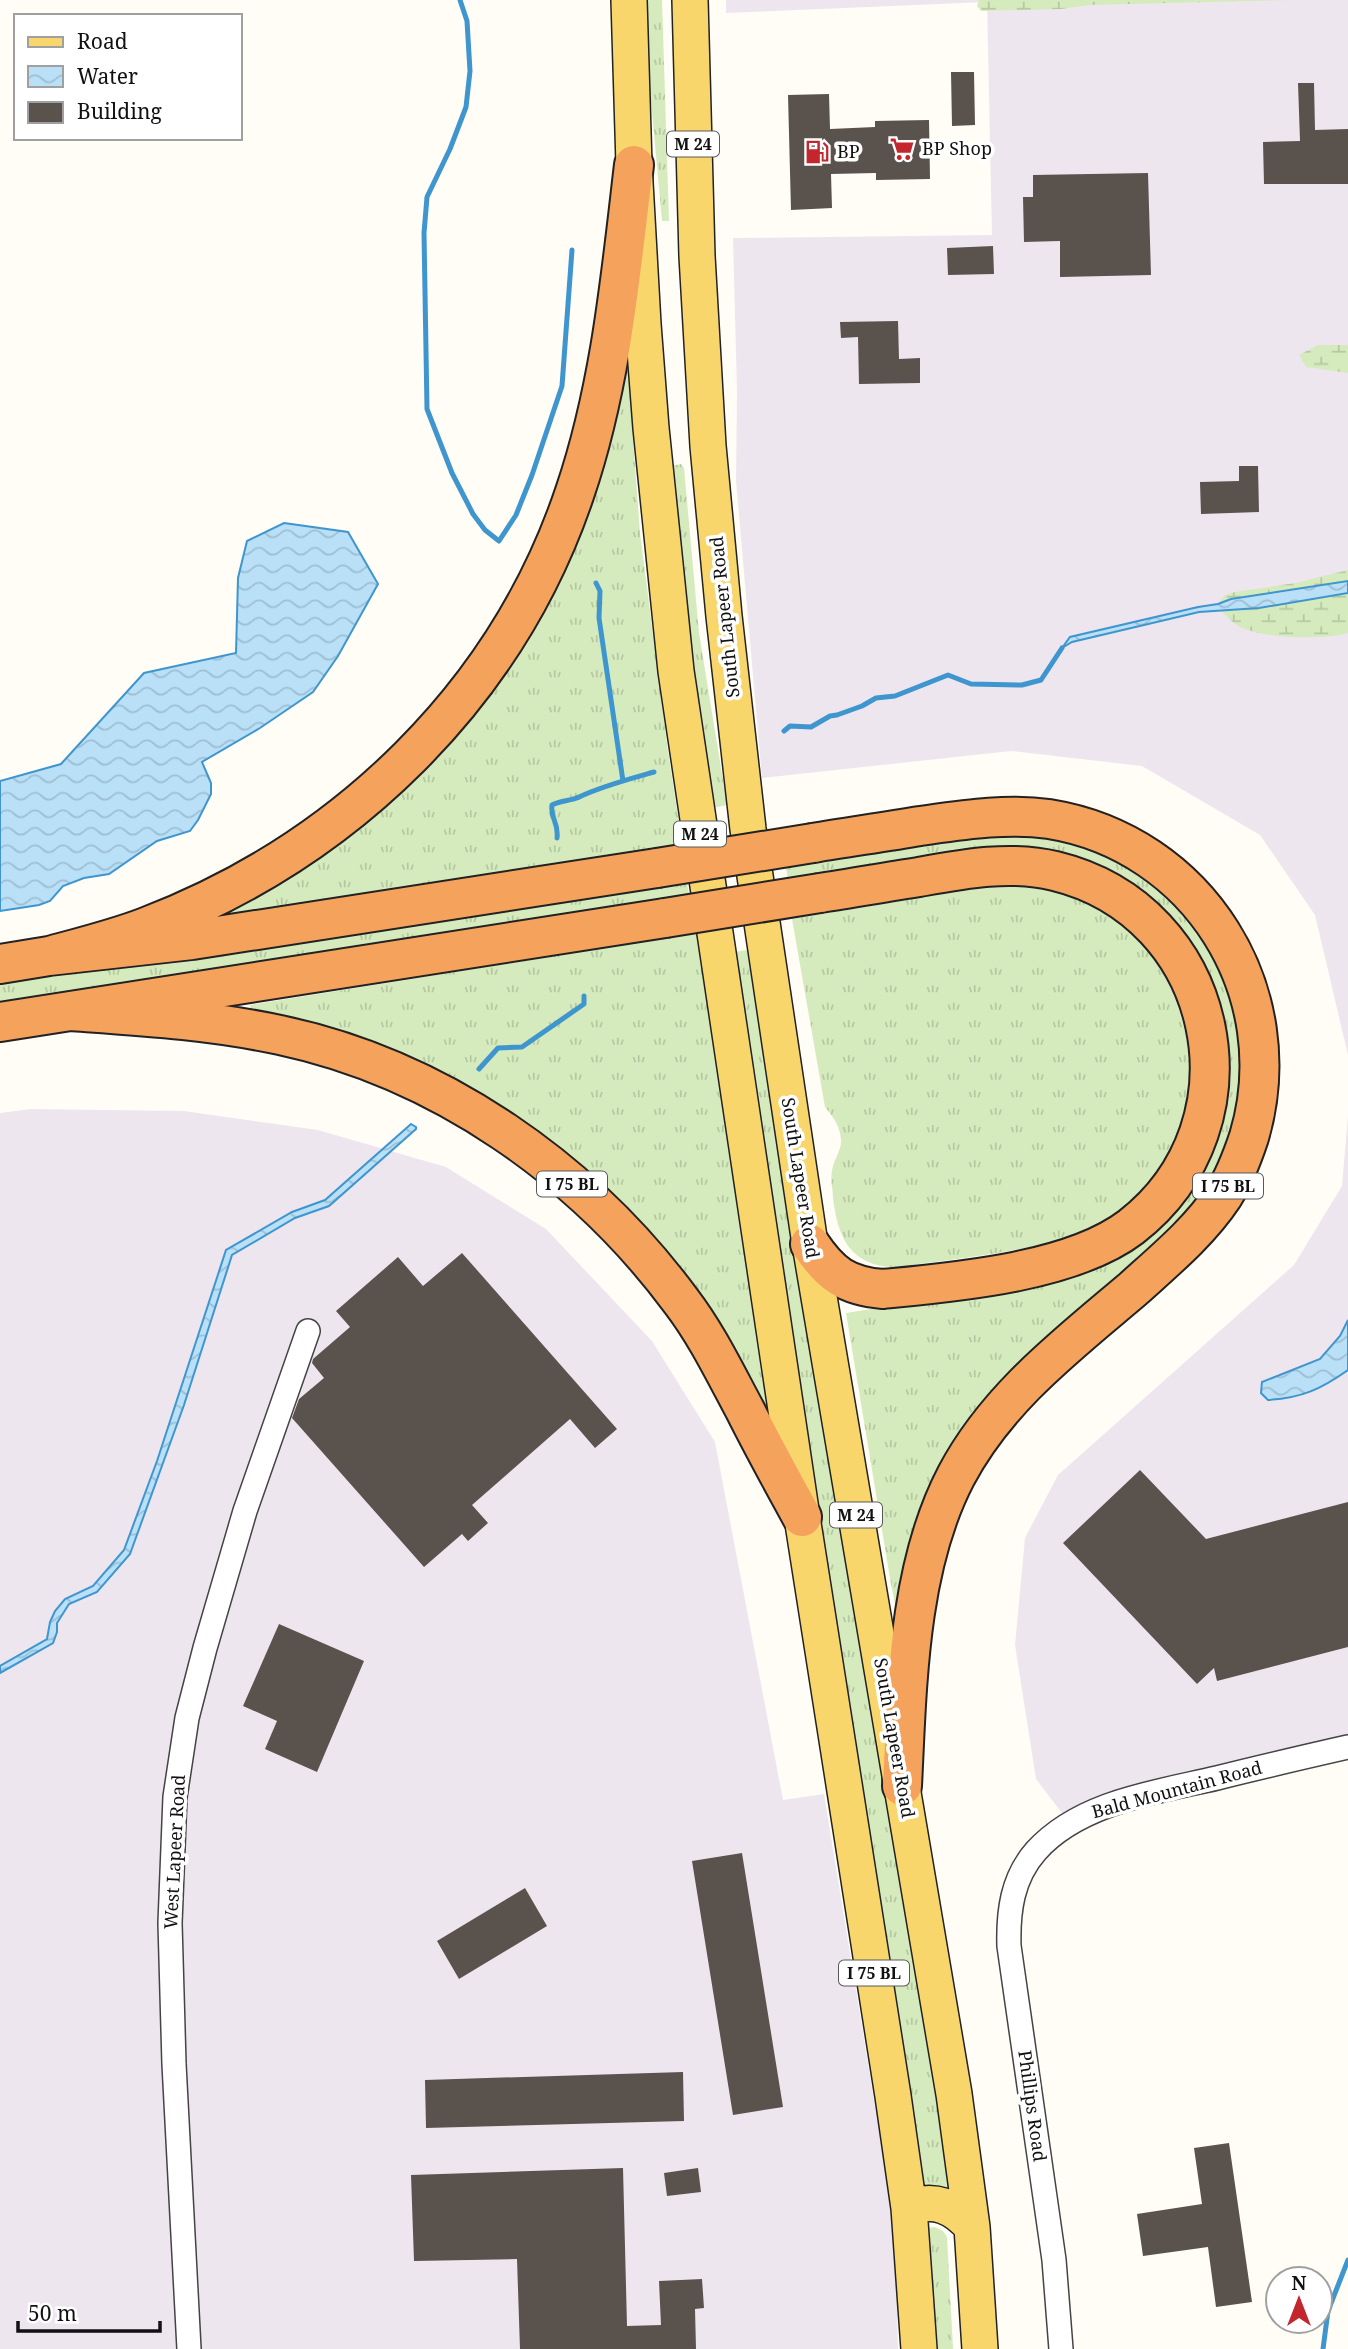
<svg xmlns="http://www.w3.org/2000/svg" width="1348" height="2349" font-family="'Noto Serif',serif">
<defs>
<pattern id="grass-tufts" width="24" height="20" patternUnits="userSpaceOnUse" patternTransform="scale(1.75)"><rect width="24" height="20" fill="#d5ebbd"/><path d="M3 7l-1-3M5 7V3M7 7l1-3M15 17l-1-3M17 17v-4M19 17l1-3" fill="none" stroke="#b6c8a1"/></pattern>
<pattern id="wetland-marsh" width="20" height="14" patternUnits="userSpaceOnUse" patternTransform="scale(1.75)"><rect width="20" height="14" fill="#d5ebbd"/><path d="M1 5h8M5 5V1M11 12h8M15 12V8" fill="none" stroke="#b6c8a1"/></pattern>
<pattern id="water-waves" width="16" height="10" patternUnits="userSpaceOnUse" patternTransform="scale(1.75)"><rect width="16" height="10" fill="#b9e0f7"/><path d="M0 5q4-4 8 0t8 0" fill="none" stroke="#9ebfd3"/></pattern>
</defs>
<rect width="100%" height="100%" fill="#fffdf5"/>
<path fill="#eee6ef" d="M 726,0 L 1348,0 L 1348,1055 L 1315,915 L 1260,835 L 1142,766 L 1011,751 L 762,778 L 736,481 L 737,392 L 733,238 L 992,235 L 987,2 L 726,13 Z
M 31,1109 L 184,1111 L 318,1130 L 446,1167 L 546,1229 L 652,1341 L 715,1442 L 783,1800 L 824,1794 L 875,2106 L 889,2167 L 901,2257 L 897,2309 L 898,2349 L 0,2349 L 0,1113 Z
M 1348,1116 L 1348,1737 L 1065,1817 L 1036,1779 L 1015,1645 L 1025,1538 L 1058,1475 L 1294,1265 L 1342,1186 Z"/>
<path fill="url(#grass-tufts)" d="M 644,0 L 662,0 L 669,221 L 662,221 L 646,46 Z
M 618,370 L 628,370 L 640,533 L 668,751 L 683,848 L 197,926 L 460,719 Z
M 681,464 L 684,468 L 699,633 L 727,805 L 712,808 L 700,738 L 671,466 Z
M 974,831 L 1066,835 L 1149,873 L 1223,961 L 1249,1075 L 1216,1188 L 1040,1354 L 900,1607 L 895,1604 L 891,1584 L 846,1313 L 1047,1281 L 1104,1262 L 1225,1081 L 1126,883 L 1101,868 L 1074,858 L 788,879 L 785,862 Z
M 686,877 L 689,894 L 0,1003 L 0,984 Z
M 1012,885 C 1035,886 1074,892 1094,903 C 1103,908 1112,917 1119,923 C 1126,928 1134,933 1140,940 C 1151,951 1159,966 1166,979 C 1209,1061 1192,1161 1114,1215 C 1063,1251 961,1257 899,1267 C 852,1268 838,1240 833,1198 C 833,1189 830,1180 832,1171 C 833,1161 842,1149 841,1140 C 840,1126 834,1118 825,1107 L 792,919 L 984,887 Z
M 698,933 L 769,1406 L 755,1408 L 619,1210 L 251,1015 L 250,1005 Z
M 747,950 L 837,1509 L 916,1958 L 951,2192 L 924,2187 L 921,2184 L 734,952 Z
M 935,2227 L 943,2231 L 947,2237 L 953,2349 L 934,2349 L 926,2228 Z"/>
<path fill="url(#wetland-marsh)" d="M 979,0 L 1293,0 L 1090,5 L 1061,9 L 981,11 L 977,6 Z
M 1318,345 L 1348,345 L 1348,373 L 1306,367 L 1299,355 Z
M 1348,570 L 1348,581 L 1231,599 L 1218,604 L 1225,595 L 1235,592 L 1295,583 Z
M 1348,593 L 1348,633 C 1322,640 1265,639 1240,627 C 1233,624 1226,615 1219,609 L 1237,610 L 1259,608 Z"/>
<path fill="url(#water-waves)" stroke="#3f96cf" stroke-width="2" d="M 284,523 L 348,532 L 378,584 L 338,656 L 313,692 L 260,728 L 202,762 L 211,783 L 211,794 L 198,820 L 190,831 L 157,841 L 109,874 L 84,878 L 63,886 L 50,901 L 39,905 L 0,911 L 0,781 L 61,764 L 144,673 L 236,653 L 238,578 L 247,541 Z
M 1348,581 L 1348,593 L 1259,608 L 1199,612 L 1072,642 L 1062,648 L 1070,637 L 1198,607 L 1218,604 L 1231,599 Z
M 411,1124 L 416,1127 L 416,1129 L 329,1206 L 295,1218 L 232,1255 L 184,1405 L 130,1554 L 97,1592 L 69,1604 L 57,1623 L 57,1632 L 53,1643 L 0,1673 L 0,1666 L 47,1639 L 50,1622 L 55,1611 L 65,1599 L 93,1586 L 124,1550 L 157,1461 L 226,1250 L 292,1212 L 325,1200 Z
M 1348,1320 L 1348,1370 C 1321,1389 1302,1398 1268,1400 L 1261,1393 L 1262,1382 L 1320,1359 L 1340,1336 Z"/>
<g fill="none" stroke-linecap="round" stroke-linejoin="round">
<path stroke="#3f96cf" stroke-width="5" d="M 460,0 L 467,21 L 470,71 L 466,107 L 450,149 L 427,197 L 424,233 L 427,409 L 452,473 L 473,514 L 485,530 L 499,541 L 516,515 L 532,475 L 562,386 L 572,250
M 596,583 L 600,591 L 599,618 L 623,781
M 784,731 L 790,726 L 811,727 L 830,716 L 837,715 L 862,706 L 876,698 L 895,696 L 948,675 L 971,684 L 1022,685 L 1041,680 L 1062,648
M 557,838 C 559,822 550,819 552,805 C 561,800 571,801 579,797 C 602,786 629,779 654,772
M 479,1069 L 498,1048 L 522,1047 L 584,1004 L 584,996
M 1323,2349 L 1328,2311 L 1348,2260"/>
</g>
<path fill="#5a524d" d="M 951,72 L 974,72 L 975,125 L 952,126 Z
M 1298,83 L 1314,83 L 1315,130 L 1348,129 L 1348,184 L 1264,184 L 1263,142 L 1300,141 Z
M 829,94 L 830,129 L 875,127 L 875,121 L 929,120 L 930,179 L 876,180 L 876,173 L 831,174 L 832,208 L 791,210 L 788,95 Z
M 1148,173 L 1151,275 L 1060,277 L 1060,241 L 1024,242 L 1023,197 L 1033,197 L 1033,175 Z
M 993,246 L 994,274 L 948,275 L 947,248 Z
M 898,321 L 899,359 L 920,358 L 920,383 L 859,384 L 858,337 L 841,338 L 840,322 Z
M 1239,466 L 1258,466 L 1259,512 L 1201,514 L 1200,482 L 1239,481 Z
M 462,1253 L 617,1429 L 595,1448 L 570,1419 L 472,1505 L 488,1523 L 468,1541 L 462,1534 L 424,1567 L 292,1418 L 299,1399 L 324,1378 L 312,1363 L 313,1359 L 350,1327 L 336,1311 L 398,1257 L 423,1286 Z
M 1140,1470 L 1206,1539 L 1348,1502 L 1348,1647 L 1217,1681 L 1214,1668 L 1197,1684 L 1063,1543 Z
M 279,1624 L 364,1661 L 317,1772 L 265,1749 L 277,1721 L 243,1706 Z
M 742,1853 L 783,2107 L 733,2115 L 692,1861 Z
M 525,1888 L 547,1926 L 459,1979 L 437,1941 Z
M 683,2072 L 684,2121 L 426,2128 L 425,2080 Z
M 1229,2143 L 1252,2302 L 1216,2307 L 1208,2247 L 1143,2256 L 1137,2214 L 1202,2204 L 1194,2148 Z
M 623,2168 L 627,2326 L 661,2325 L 659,2281 L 702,2279 L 704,2308 L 695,2309 L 696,2349 L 520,2349 L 517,2259 L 414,2261 L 411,2175 Z
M 698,2168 L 701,2192 L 667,2196 L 664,2173 Z"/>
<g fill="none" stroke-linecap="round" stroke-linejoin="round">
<g stroke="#444" stroke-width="26">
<path id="minor" d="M 189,2349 L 174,2064 L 170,1923 L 175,1797 L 187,1718 L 205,1648 L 245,1511 L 308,1331
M 1061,2349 L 1054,2260 L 1009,1946 C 1008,1912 1012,1878 1036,1851 C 1080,1802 1157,1792 1217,1778 C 1261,1767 1304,1757 1348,1747"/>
</g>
<g stroke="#222" stroke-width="38">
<path id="primary" d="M 629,0 L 634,165 L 643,324 L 651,428 L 676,671 L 802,1517 L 893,2096 L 909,2208 L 919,2349
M 690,0 L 697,256 L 708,446 L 724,616 L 748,829 L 810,1244 L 954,2094 L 972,2227 L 980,2349
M 909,2208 C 934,2197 955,2207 972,2227"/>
</g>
<g stroke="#222" stroke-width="42">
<path id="motorway" d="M 813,843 C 849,837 885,832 920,826 C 963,820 1006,813 1049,819 C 1198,843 1292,992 1249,1137 C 1242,1158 1235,1177 1223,1196 C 1199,1232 1165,1260 1133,1289 C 1067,1345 997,1398 956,1476 C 908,1568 907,1685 902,1786
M 49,956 C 82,947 115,939 146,927 C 345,851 507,695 575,492 C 611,386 621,275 634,165
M 0,964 L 49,956 L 192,940 L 657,868
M 70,1011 C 140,1016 210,1020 280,1035 C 440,1069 584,1170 681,1301 C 707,1335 725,1373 745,1410 C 763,1446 783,1482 802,1517
M 0,1022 L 665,918
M 810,1244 C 830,1274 846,1286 883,1289 C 956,1282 1072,1272 1131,1227 C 1265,1123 1220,911 1055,871 C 1010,860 963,869 919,877 C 886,882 853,888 820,893"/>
</g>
<use href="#minor" stroke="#fff" stroke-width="23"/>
<use href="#primary" stroke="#f9d66b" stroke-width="35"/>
<use href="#motorway" stroke="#f5a25d" stroke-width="38"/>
<g stroke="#222" stroke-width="42" stroke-linecap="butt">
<path id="motorway-bridge" d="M 657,868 L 813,843
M 665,918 L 820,893"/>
</g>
<use href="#motorway-bridge" stroke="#f5a25d" stroke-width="38"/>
</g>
<defs>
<g id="supermarket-bare" transform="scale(1.89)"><path d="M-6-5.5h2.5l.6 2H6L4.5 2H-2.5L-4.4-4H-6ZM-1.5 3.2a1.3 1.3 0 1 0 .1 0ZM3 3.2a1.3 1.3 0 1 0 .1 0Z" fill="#c4262e" stroke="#fff" stroke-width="2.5" paint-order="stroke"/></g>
<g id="fuel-bare" transform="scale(1.89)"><path d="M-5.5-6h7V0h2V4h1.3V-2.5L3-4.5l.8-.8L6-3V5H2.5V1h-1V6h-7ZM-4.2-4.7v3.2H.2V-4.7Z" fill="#c4262e" stroke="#fff" stroke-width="2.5" paint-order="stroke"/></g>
</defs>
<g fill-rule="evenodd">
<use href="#supermarket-bare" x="902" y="149"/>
<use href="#fuel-bare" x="817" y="152"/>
</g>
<g text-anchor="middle" stroke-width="7" stroke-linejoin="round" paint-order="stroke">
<g fill="#fff" stroke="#585858" stroke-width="2">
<rect x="667" y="131.5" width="52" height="25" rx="5"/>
<rect x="674" y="821.5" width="52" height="25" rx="5"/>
<rect x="537" y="1171.5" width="70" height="25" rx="5"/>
<rect x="1193" y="1173.5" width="70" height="25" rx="5"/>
<rect x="830" y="1502.5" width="52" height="25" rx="5"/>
<rect x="839" y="1960.5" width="70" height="25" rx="5"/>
</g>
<g font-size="16" font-weight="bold" fill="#111">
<text x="693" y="150">M 24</text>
<text x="700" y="840">M 24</text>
<text x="572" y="1190">I 75 BL</text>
<text x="1228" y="1192">I 75 BL</text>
<text x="856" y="1521">M 24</text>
<text x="874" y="1979">I 75 BL</text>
</g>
<g font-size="18" fill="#111" stroke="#fff" text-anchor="start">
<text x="922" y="155">BP Shop</text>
<text x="837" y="158">BP</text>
</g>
<g font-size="18" fill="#111" stroke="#fff">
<text transform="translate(725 617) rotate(-96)" y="6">South Lapeer Road</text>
<text transform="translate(800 1178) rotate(81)" y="6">South Lapeer Road</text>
<text transform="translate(894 1738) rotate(80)" y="6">South Lapeer Road</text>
<text transform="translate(1177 1790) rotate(-15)" y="6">Bald Mountain Road</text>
<text transform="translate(175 1852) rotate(-87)" y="6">West Lapeer Road</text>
<text transform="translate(1032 2106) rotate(82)" y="6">Phillips Road</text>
</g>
</g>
<rect x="14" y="14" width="228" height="126" fill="#ffffff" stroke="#a0a0a0" stroke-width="2"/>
<rect x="28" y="37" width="35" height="10" fill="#f9d66b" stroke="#a0a0a0" stroke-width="2"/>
<text x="77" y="49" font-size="21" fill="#111111">Road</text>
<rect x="28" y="66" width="35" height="21" fill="url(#water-waves)" stroke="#a0a0a0" stroke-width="2"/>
<text x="77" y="84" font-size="21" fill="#111111">Water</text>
<rect x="28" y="102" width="35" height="21" fill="#5a524d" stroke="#a0a0a0" stroke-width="2"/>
<text x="77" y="119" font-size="21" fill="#111111">Building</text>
<g transform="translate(1299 2300)"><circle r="33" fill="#ffffff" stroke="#a0a0a0" stroke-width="2"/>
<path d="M0-5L12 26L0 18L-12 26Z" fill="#c4262e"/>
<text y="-10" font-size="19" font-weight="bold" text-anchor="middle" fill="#111111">N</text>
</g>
<path d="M18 2321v10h142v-10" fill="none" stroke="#111111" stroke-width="3.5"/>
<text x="28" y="2321" font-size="21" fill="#111111" stroke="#ffffff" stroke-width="5" paint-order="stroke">50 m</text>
</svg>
